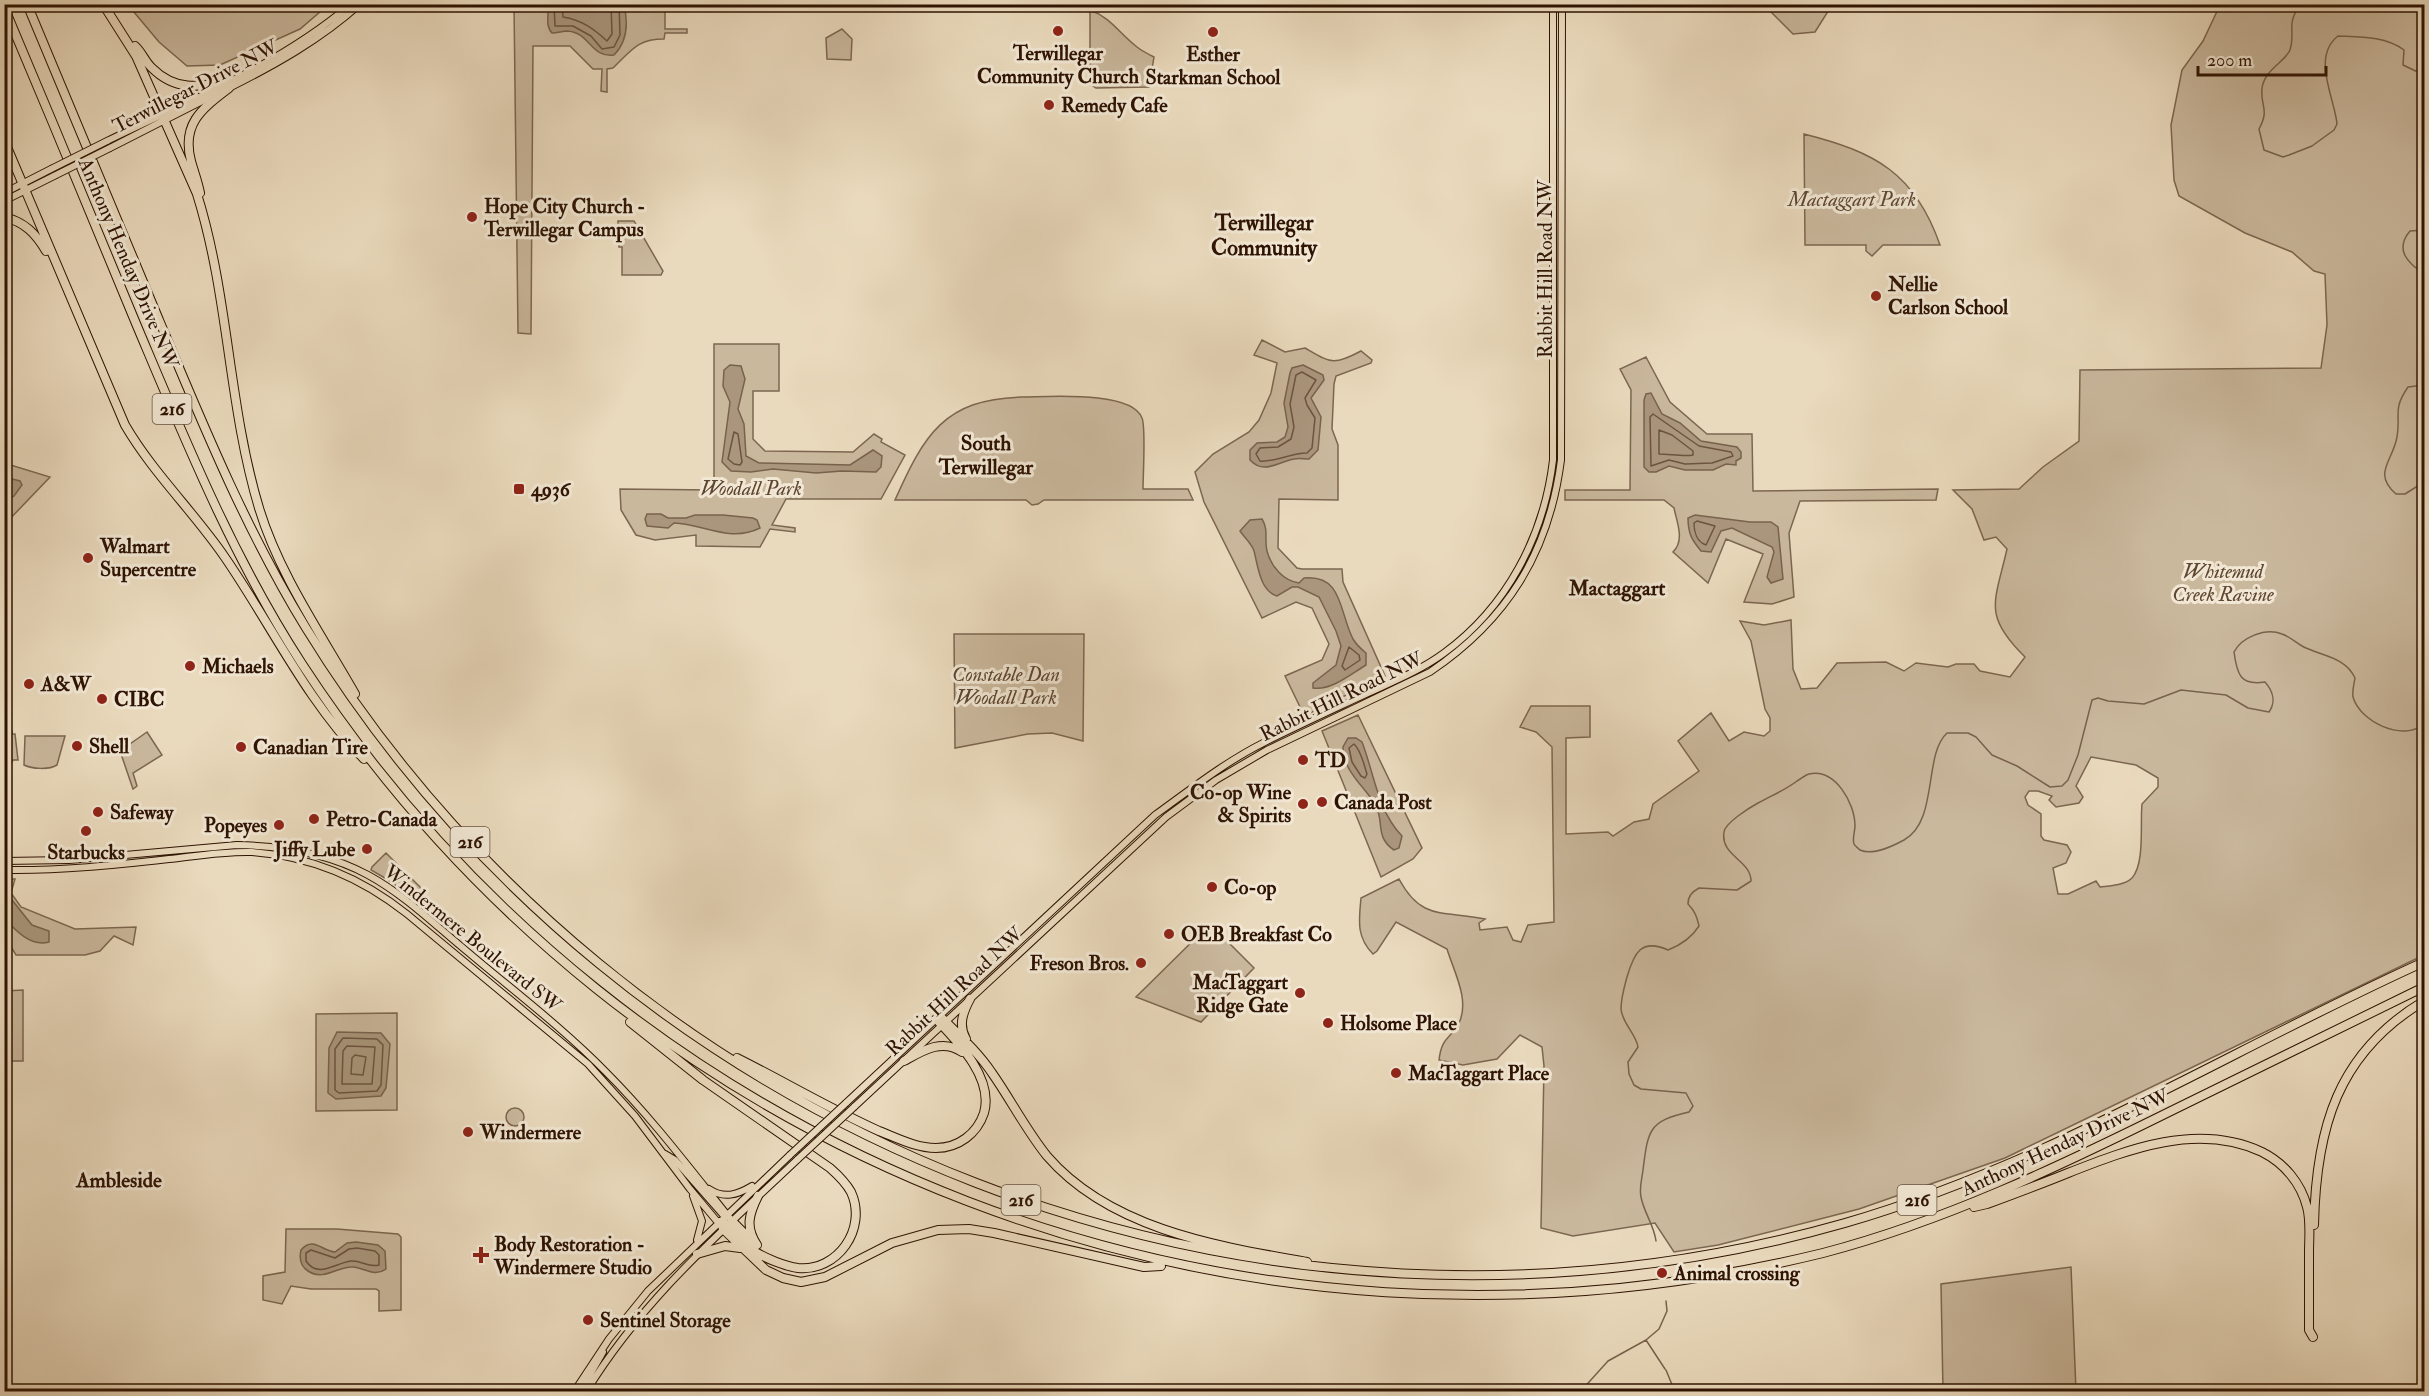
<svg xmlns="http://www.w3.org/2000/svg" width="2429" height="1396" font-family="'IM FELL Double Pica',serif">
<rect width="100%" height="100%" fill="#eadabd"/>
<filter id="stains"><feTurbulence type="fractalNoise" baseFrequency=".00333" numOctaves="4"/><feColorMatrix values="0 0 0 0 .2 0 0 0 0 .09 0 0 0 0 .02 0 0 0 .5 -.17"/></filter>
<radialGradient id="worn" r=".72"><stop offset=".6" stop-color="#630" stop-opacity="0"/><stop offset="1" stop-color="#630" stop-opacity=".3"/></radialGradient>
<path fill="#cab89d" stroke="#7c6650" stroke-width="1.5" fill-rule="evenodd" d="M 128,5 L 328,5 L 300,29 L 220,65 L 187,66 L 159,42 Z
M 514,5 L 665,5 L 665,29 L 687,29 L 687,33 L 665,33 L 664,39 C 637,39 632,50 613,68 L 607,69 L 607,92 L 601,91 L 602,69 L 593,69 L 570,46 L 533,46 L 531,334 L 518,333 Z
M 1764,5 L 1832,5 L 1815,32 L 1793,34 Z
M 2220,5 L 2424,5 L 2424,955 L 2005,1158 L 1859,1209 L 1718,1245 L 1674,1252 L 1655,1223 L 1573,1236 L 1541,1228 L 1544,1066 L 1542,1047 L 1520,1035 L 1497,1059 L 1463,1065 L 1439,1060 C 1442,1036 1450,1040 1459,1023 C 1470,1000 1454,972 1447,949 L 1396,922 L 1377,951 L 1373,954 C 1356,937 1359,920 1361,898 L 1399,879 C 1422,922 1444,910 1485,919 L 1479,923 L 1480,930 L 1507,927 L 1513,940 L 1521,942 L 1528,925 L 1554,922 L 1552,747 L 1536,732 L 1520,727 L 1531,706 L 1590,706 L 1590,737 L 1566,738 L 1566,834 L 1608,832 L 1613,836 L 1634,822 L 1649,819 L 1653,804 L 1699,771 L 1678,741 L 1711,713 L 1729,741 L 1744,732 L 1764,736 L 1770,731 L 1770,718 L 1765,709 L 1751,641 L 1740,621 L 1764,625 L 1791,620 L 1793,669 L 1801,689 L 1817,688 L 1837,663 L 1886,662 L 1904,671 L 1916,663 L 1948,667 L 1956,664 L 1974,664 L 1980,671 L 2010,677 L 2025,657 C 1982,615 1995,602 2007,549 L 1996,537 L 1984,540 L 1972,509 L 1953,490 L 2019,489 L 2043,467 L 2079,441 L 2080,370 L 2321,368 L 2327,325 L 2325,274 L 2314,271 L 2292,252 L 2245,233 L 2179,196 L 2174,180 L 2171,125 L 2182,70 L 2203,41 ZM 2091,757 L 2136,765 L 2158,778 L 2158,787 L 2142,804 C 2140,823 2145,864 2132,878 C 2125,885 2110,886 2100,887 L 2096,881 L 2068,894 L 2058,894 L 2053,868 L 2066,863 L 2071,852 L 2067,845 L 2044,840 L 2041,836 L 2041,814 L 2028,805 L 2025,797 L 2029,791 L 2038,791 L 2052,796 L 2049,800 L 2056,807 L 2079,803 L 2083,797 L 2076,786 Z
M 1090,10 C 1110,17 1120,34 1137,47 C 1142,51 1148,54 1154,57 L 1149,87 L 1096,88 L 1090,84 Z
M 842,29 L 852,39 L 851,60 L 827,59 L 826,38 Z
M 1804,134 C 1875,152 1915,173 1940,245 L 1883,245 L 1872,256 L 1866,251 L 1866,245 L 1805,245 Z
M 618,221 L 634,221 L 663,271 L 661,275 L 622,275 L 622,247 L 619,247 Z
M 1262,340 L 1285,352 L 1305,348 C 1331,363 1333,366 1361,351 L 1372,360 L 1371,363 L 1336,376 L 1334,384 L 1332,429 L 1338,445 L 1338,500 L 1279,499 L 1278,548 L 1297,568 L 1302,569 L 1342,569 L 1343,582 L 1385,676 L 1310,713 L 1303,713 L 1285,676 L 1322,660 L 1329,644 L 1312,608 L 1296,602 L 1262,618 L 1204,502 L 1195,472 L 1213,454 L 1249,432 L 1259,420 L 1271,393 L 1277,363 L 1254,355 Z
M 714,344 L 779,344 L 779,391 L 753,391 L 753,439 L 765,451 L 853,452 L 874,434 L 882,439 L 881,442 L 905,455 L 881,499 L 786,499 L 772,525 L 795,528 L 795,532 L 770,529 L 760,547 L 696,546 L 696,535 L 655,540 L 636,535 L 621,510 L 620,489 L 714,490 Z
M 1646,357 L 1670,402 L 1707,434 L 1752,434 L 1753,491 L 1938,489 L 1936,500 L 1800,501 L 1789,533 L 1794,597 L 1772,604 L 1744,602 L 1763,554 L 1726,539 L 1708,583 L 1673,552 C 1685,540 1677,523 1674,508 L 1664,500 L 1565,500 L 1565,490 L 1630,490 L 1631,390 L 1620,369 Z
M 1022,397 C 1046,397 1132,390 1142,418 C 1146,427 1143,476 1143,489 L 1188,489 L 1193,500 L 1044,500 L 1038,504 L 1032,505 L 1026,500 L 895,500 C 924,435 944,399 1022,397 Z
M 4,463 L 50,477 L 5,524 L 4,524 Z
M 954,634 L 1084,634 L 1083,741 L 1052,733 L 1028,734 L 955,748 Z
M 1358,715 L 1422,848 L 1413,859 L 1381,877 L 1322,731 Z
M 5,731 L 12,731 L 12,734 L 15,734 L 18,760 L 13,760 L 12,762 L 5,762 Z
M 147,732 L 162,755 L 133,773 L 137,786 L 133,789 L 120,751 Z
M 25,736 L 65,736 L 57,765 C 49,770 32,769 24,765 Z
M 386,853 L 424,891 L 416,900 L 390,881 L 371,870 L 372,867 Z
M 5,879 L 15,879 L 11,893 L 21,907 L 75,929 L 136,927 L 133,945 L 114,936 L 100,951 L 85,955 L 16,955 L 5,937 Z
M 1210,924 L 1254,968 L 1201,1022 L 1136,997 Z
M 23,990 L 23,1061 L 5,1061 L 5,991 Z
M 397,1013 L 397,1110 L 316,1111 L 316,1014 Z
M506 1117a9 9 0 1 1 18 0a9 9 0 1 1-18 0Z
M 286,1229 L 337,1229 L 398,1234 L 401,1237 L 401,1310 L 379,1311 L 379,1291 L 376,1289 L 311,1289 L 291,1286 L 282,1304 L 263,1300 L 263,1276 L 285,1272 Z
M 2071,1267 L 2076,1391 L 1943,1391 L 1941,1284 Z"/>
<path fill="#aa967d" stroke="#78624c" stroke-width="1.5" d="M 548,5 L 624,5 C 628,22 628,41 614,55 C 590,58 590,32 567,31 C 563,31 557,33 552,33 C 545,26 549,14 548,5 Z
M 730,365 L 741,366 L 745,379 L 738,409 L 744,424 L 746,456 L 759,463 L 850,465 L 873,450 L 882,456 L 881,467 L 876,472 L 842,471 L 816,473 L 773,469 L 751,472 L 731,471 L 722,462 L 730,402 L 723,386 L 724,370 Z
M 1303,365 L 1323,375 L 1324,380 L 1311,398 L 1321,417 L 1318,450 L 1309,459 C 1304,459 1298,458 1294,459 C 1277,462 1264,475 1250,460 L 1250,450 L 1257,443 L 1277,442 L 1285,437 L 1288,427 L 1284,403 L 1290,373 L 1292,368 Z
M 1651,393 L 1662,414 L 1680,423 L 1701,441 L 1737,447 L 1741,452 L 1741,458 L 1736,461 L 1736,465 L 1726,464 L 1713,470 L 1685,470 L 1669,466 L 1656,472 L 1649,472 L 1644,467 L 1644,400 L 1646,394 Z
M 4,477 L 20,481 L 22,485 L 14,496 L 5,502 Z
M 647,514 L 661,514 L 668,518 L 686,518 L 695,515 L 723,515 L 753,518 L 757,520 L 760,528 C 730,543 704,524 674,523 L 668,528 L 647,526 L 645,519 Z
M 1695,515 L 1750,522 L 1771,522 L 1778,527 L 1783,579 L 1771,583 L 1767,577 L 1774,552 L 1772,547 L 1732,528 L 1721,531 L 1711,552 L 1701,551 C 1692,540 1688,534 1688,518 Z
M 1262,519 C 1269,530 1264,540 1267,551 C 1271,567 1284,581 1299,583 L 1304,578 C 1343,574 1339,612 1353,639 C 1356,644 1361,649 1366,653 L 1366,665 C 1351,674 1331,691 1313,688 L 1313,683 L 1336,665 L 1341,646 L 1336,631 L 1319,597 L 1298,587 L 1292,587 L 1277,596 C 1260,591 1258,566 1254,551 C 1252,544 1244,537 1240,531 L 1250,520 Z
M 1348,738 L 1356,738 L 1362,742 C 1374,773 1378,812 1402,836 L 1399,848 L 1394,850 C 1374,837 1385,820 1375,804 C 1364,786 1343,771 1343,747 Z
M 5,898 L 12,900 L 32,925 L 49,931 L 49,942 C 31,947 16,931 5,919 Z
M 337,1032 L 381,1033 L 390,1044 L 386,1088 L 381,1096 L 336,1099 L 328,1093 L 329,1048 Z
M 356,1242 L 378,1245 L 385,1251 L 386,1269 C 375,1277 366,1269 354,1267 C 338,1265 325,1282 308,1271 C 300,1266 299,1259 301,1250 C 313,1236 322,1251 335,1252 L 347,1243 Z"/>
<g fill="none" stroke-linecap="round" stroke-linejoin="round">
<path stroke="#6c5440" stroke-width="1.5" d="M 554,4 L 555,26 L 573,26 L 591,36 L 602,49 L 614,47 L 620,35 L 619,4
M 562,4 L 563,17 C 582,20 594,29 607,41 L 612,34 L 611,4
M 1302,372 L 1316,380 L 1305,398 L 1307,405 L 1315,418 L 1312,448 L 1307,453 C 1291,453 1272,463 1260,461 L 1256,454 L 1260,448 L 1278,447 L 1291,439 L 1294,427 L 1290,404 L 1296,375 Z
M 1653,414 L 1699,446 L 1731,452 L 1733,456 L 1712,463 L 1685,464 L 1669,460 L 1651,466 L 1650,417 Z
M 1659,430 L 1672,435 L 1693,451 L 1693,455 C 1686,457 1669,454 1659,454 Z
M 734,432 L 738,434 L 742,462 L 740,465 L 734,464 L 728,459 Z
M 1697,521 L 1715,526 L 1706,545 C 1697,542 1694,532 1694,523 Z
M 1349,647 L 1359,655 L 1360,660 L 1345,670 L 1342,666 Z
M 1354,744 C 1361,750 1364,765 1367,774 L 1365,778 L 1361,776 L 1352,762 L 1349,748 Z
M 343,1038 L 377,1039 L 383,1045 L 381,1085 L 377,1091 L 339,1093 L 335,1090 L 335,1049 Z
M 347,1046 L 375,1047 L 372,1084 L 342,1084 L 343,1051 Z
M 355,1055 L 366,1057 L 363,1075 L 351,1074 L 352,1058 Z
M 357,1248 L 375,1251 L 379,1255 L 379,1265 C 368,1268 361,1260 351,1261 C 335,1263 318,1279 306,1261 L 306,1253 L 311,1250 L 335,1258 L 349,1249 Z"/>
<path stroke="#78624c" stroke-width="1.5" d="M 2301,4 C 2285,24 2296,32 2290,50 C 2285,62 2265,69 2262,88 C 2260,106 2270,109 2259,129 L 2264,150 L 2283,157 L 2289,155 L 2312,146 L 2334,130 L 2337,124 C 2335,99 2311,57 2338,36 C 2360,37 2385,36 2404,50 L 2403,65 L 2424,75
M 2424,230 L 2410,231 C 2394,250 2408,263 2424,274
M 2424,385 L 2408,387 C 2392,410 2401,415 2397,437 C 2393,461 2372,473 2396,494 L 2405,494 L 2424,482
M 1656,1241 C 1654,1225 1644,1213 1641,1197 C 1639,1188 1642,1179 1643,1170 C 1648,1131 1648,1121 1689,1112 L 1693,1106 L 1686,1093 L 1641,1089 L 1634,1085 L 1629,1074 L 1628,1062 L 1638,1047 C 1636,1034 1622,1023 1621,1009 C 1621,998 1624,988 1627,977 C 1634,953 1641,938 1668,950 C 1681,945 1692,937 1699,926 C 1697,917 1695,911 1688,904 C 1688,896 1692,892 1699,888 L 1737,890 L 1751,881 C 1751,860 1720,856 1724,832 C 1725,823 1749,808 1758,803 C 1772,795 1784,791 1797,781 C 1801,779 1805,775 1809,774 C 1835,768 1855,803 1855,826 C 1855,831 1852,839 1854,844 C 1855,846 1859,849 1860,850 C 1873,856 1893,846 1904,840 C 1939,820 1923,755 1947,733 L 1968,733 L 1976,737 L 1992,755 L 2017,766 L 2050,787 L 2062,786 L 2068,780 L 2078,755 L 2092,700 L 2098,698 L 2108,701 L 2144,704 L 2181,690 L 2226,695 L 2248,708 L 2269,712 C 2276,702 2273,691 2265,682 C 2240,686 2237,674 2234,652 C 2241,638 2265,627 2282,634 C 2291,637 2297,644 2306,648 C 2324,656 2346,658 2355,678 C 2354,685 2352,690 2353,697 C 2360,722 2403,742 2424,724
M 1646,1340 L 1665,1369
M 1666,1370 L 1675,1392
M 1580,1392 L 1608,1361 L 1646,1340 L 1659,1329 L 1667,1311 L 1666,1301"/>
<g stroke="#2e1302" stroke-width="8">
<path id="major" d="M 227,89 C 275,65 320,40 360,4
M 107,141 C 189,101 281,64 351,4
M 110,148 L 218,93
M 4,193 L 51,169
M 4,201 L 54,176
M 4,861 L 69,860 L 237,845 C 283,846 328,853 368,875 C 405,895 437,927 469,953 C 515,992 564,1029 606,1072 C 652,1118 691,1170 732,1221
M 4,870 C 60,871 115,865 169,859 C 196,856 225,851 252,852 C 310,856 362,878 407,914 L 588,1064 L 635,1116 L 690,1189 L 721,1226
M 846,1103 L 1155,815 C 1191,789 1225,762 1265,742 C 1299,725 1334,709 1368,693 C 1394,681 1421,670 1444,653 C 1507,607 1544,536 1553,460 L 1553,4
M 854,1107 L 1166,817 L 1216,780 L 1267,750 L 1430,672 C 1507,620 1549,553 1561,460 L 1562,4
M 665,1154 L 675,1160 L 726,1218
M 709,1189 C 724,1199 737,1195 752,1186
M 693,1196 L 702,1221 L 697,1240
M 574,1392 L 609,1339 L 648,1291 L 790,1155
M 580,1392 L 603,1352
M 586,1392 C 642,1300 721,1232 798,1159"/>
</g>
<g stroke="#2e1302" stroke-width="10">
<path id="highway" d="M 27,4 C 71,110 115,215 159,320 C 203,425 246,530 306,628 C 625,1147 1260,1390 1845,1223 C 2050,1164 2231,1049 2424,962
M 103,4 L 136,56 L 197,194 C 229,296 228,405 259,508 C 279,574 321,634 355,694
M 4,7 C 49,113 93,220 137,326 C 186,442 233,558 302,664 C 631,1168 1240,1396 1823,1253 C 1945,1221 2058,1167 2171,1111 C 2256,1070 2340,1028 2424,987
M 135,46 C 142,52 145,62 152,68 C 175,91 198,87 227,82
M 4,140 L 125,425 C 153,473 193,511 224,556 C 271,624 306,700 364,759
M 200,193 C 198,182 194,172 191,161 C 181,123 203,108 229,88
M 4,217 C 25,222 36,234 46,251
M 940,1016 C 958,1034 978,1052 992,1073 C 1011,1100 1026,1130 1047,1156 C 1110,1229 1217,1246 1307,1262
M 630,1022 L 703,1080 L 830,1168 C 838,1175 846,1183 851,1192 C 868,1229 837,1272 798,1268 C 784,1266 765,1258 754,1251 C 742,1242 735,1225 719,1222
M 966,1039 C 958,1025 963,1012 970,999
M 737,1058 C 785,1082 830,1109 879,1131 C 897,1138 916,1148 936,1148 C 958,1148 977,1134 984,1113 C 994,1078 958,1042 936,1019
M 904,1061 C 922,1051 942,1038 962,1052
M 1974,1207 L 1987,1204 C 2014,1194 2041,1184 2068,1173 C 2129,1149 2198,1122 2262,1152 C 2284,1163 2301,1183 2307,1207 C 2311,1221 2309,1237 2309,1252 C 2309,1278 2309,1304 2309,1330 L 2313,1337
M 732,1221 L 752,1241
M 2314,1225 C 2316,1129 2337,1053 2424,1001
M 723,1229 L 766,1270 L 783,1278 L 801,1282 L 825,1277 L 892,1243 L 938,1230 L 969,1229 L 994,1233 L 1144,1267 L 1161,1266
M 757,1245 C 745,1227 749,1214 758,1196
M 697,1254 L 725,1246 L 740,1248"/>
</g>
<use href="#major" stroke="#eadabd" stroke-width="6"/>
<use href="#highway" stroke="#eadabd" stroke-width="8"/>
<g stroke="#2e1302" stroke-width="8" stroke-linecap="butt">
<path id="major-bridge" d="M 51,169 L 107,141
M 54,176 L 110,148
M 790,1155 L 846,1103
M 798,1159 L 854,1107"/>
</g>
<use href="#major-bridge" stroke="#eadabd" stroke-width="6"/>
</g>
<g fill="#8f2418" stroke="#f1e7d4" stroke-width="2">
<circle cx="1058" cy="31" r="6"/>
<circle cx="1213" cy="32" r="6"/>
<circle cx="1049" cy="105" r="6"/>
<circle cx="472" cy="217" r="6"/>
<circle cx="1876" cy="296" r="6"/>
<rect x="513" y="483" width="12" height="12" rx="3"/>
<circle cx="88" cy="558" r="6"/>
<circle cx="190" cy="666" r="6"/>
<circle cx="29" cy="684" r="6"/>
<circle cx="102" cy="699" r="6"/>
<circle cx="77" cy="746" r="6"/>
<circle cx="241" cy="747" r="6"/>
<circle cx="1303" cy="760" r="6"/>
<circle cx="1322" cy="802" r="6"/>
<circle cx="1303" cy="804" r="6"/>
<circle cx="98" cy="812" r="6"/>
<circle cx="314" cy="819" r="6"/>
<circle cx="279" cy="825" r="6"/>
<circle cx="86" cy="831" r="6"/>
<circle cx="367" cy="849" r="6"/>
<circle cx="1212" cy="887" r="6"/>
<circle cx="1169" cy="934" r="6"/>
<circle cx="1141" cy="963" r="6"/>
<circle cx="1300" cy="993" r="6"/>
<circle cx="1328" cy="1023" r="6"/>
<circle cx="1396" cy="1073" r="6"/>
<circle cx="468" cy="1132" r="6"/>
<path d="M478 1246h6v6h6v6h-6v6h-6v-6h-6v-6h6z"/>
<circle cx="1662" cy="1273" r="6"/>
<circle cx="588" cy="1320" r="6"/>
</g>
<g text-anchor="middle" stroke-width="6" stroke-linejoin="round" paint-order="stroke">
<g fill="#f1e7d4" stroke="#685341" stroke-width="1.5">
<rect x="152.5" y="394" width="39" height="30" rx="4.5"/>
<rect x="450.5" y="827" width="39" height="30" rx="4.5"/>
<rect x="1001.5" y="1185" width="39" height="30" rx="4.5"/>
<rect x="1897.5" y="1185" width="39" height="30" rx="4.5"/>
</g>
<g font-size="18" font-weight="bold" fill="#2e1302">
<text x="172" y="415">216</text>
<text x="470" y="848">216</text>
<text x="1021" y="1206">216</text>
<text x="1917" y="1206">216</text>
</g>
<g font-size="20" font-weight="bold" fill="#2e1302" stroke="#f1e7d4" text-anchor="start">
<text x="1058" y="60" text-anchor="middle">Terwillegar<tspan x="1058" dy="23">Community Church</tspan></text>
<text x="1213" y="61" text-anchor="middle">Esther<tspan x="1213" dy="23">Starkman School</tspan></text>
<text x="1061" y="112">Remedy Cafe</text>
<text x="484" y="213">Hope City Church -<tspan x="484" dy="23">Terwillegar Campus</tspan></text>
<text x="1888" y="291">Nellie<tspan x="1888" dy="23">Carlson School</tspan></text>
<text x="531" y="496">4936</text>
<text x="100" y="553">Walmart<tspan x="100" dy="23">Supercentre</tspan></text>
<text x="202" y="673">Michaels</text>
<text x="41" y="691">A&amp;W</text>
<text x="114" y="706">CIBC</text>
<text x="89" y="753">Shell</text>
<text x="253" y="754">Canadian Tire</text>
<text x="1315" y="767">TD</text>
<text x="1291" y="799" text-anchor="end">Co-op Wine<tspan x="1291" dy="23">&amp; Spirits</tspan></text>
<text x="1334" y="809">Canada Post</text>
<text x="110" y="819">Safeway</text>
<text x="326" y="826">Petro-Canada</text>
<text x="267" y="832" text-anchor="end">Popeyes</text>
<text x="355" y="856" text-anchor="end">Jiffy Lube</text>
<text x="86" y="859" text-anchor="middle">Starbucks</text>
<text x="1224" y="894">Co-op</text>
<text x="1181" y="941">OEB Breakfast Co</text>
<text x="1129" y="970" text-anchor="end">Freson Bros.</text>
<text x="1288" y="989" text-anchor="end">MacTaggart<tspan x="1288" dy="23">Ridge Gate</tspan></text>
<text x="1340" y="1030">Holsome Place</text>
<text x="1408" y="1080">MacTaggart Place</text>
<text x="480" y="1139">Windermere</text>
<text x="494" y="1251">Body Restoration -<tspan x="494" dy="23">Windermere Studio</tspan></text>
<text x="1674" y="1280">Animal crossing</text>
<text x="600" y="1327">Sentinel Storage</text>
</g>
<g font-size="20" fill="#2e1302" stroke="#f1e7d4">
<text transform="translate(195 86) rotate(-27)" y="7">Terwillegar Drive NW</text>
<text transform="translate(129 263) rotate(67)" y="7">Anthony Henday Drive NW</text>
<text transform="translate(1545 269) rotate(-90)" y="7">Rabbit Hill Road NW</text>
<text transform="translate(1341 696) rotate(-26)" y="7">Rabbit Hill Road NW</text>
<text transform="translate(473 938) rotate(39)" y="7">Windermere Boulevard SW</text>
<text transform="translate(954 991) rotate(-43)" y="7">Rabbit Hill Road NW</text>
<text transform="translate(2065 1142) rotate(-25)" y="7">Anthony Henday Drive NW</text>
</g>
<g font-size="20" font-style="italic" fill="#5d4530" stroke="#f1e7d4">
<text x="1852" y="206">Mactaggart Park</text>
<text x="751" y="495">Woodall Park</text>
<text x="2223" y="578">Whitemud<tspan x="2223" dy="23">Creek Ravine</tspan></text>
<text x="1006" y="681">Constable Dan<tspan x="1006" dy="23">Woodall Park</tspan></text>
</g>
<g font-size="21" font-weight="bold" fill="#2e1302" stroke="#f1e7d4">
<text x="986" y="450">South<tspan x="986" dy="24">Terwillegar</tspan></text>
<text x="1617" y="595">Mactaggart</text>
<text x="119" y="1187">Ambleside</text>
</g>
<g font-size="22" font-weight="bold" fill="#2e1302" stroke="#f1e7d4">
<text x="1264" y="230">Terwillegar<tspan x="1264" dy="25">Community</tspan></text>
</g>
</g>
<rect width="2429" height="1396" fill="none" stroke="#eadabd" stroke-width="24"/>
<rect x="6" y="6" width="2417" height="1384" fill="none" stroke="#2e1302" stroke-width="3"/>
<rect x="12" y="12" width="2405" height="1372" fill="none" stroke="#2e1302" stroke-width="1.5"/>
<path d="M2198 66v9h128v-9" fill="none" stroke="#2e1302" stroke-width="3"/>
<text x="2207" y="66" font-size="18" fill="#2e1302" stroke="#f1e7d4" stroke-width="4.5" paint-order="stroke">200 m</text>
<rect width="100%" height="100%" filter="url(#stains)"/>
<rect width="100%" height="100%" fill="url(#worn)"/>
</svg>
